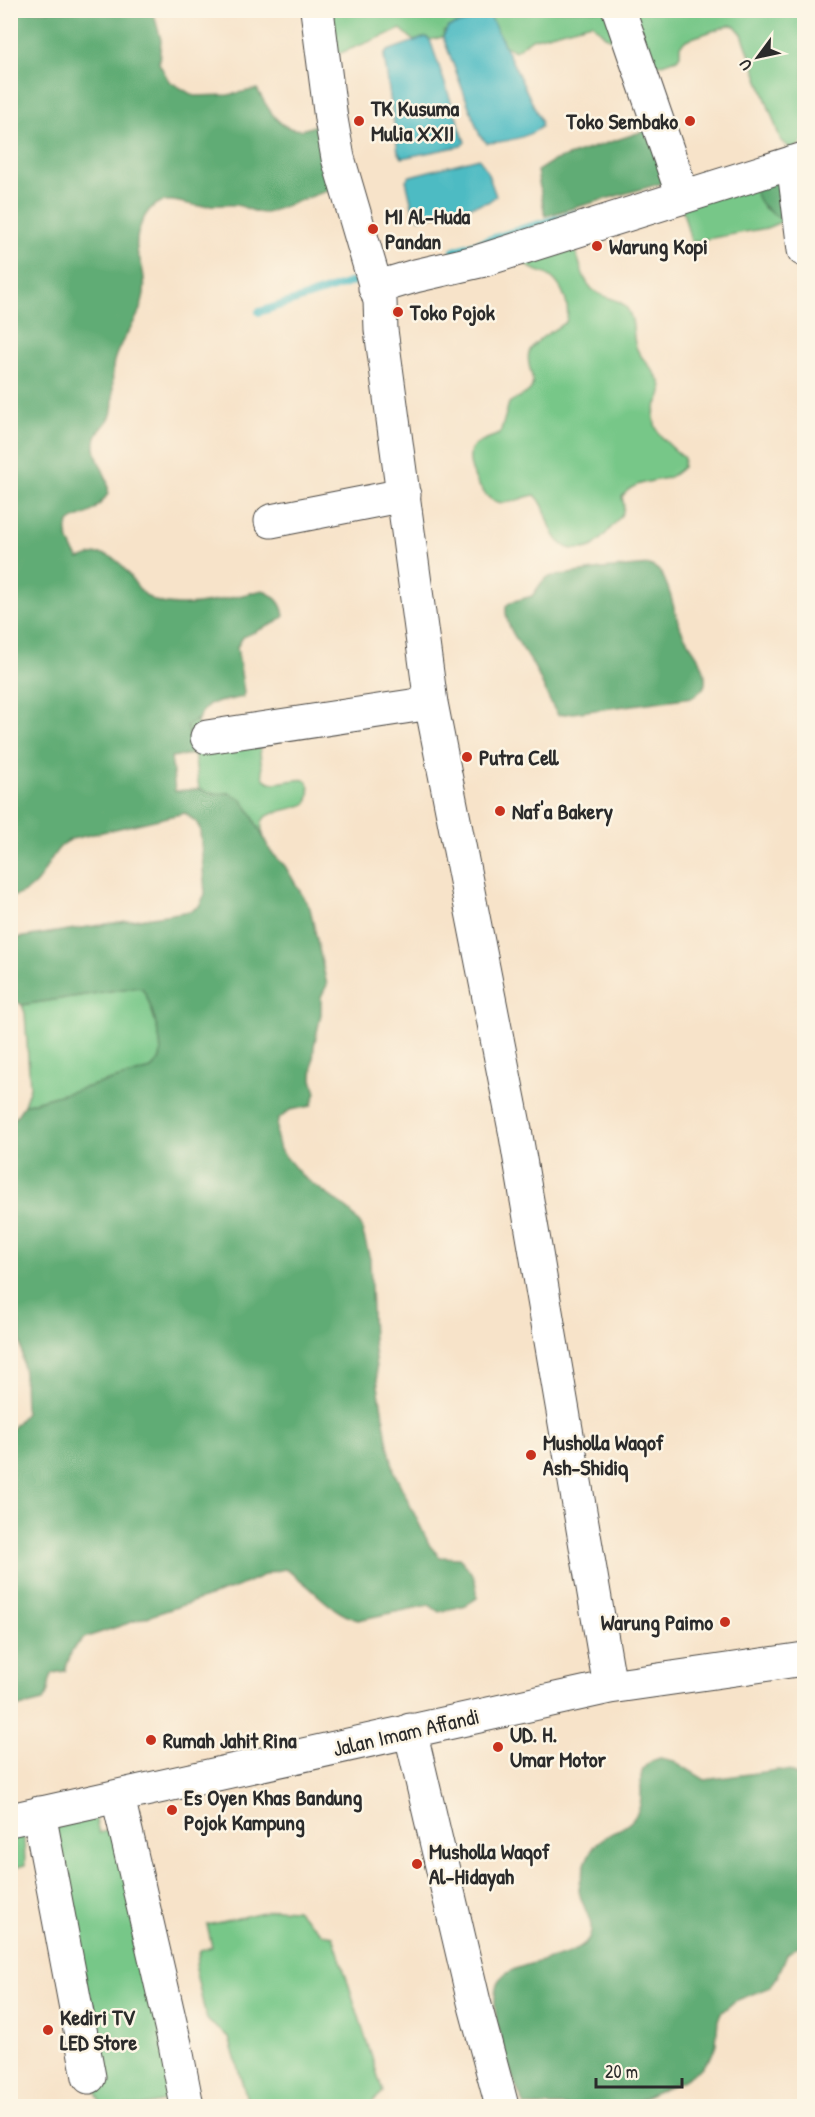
<svg xmlns="http://www.w3.org/2000/svg" width="815" height="2117" font-family="'Patrick Hand',sans-serif">
<rect width="100%" height="100%" fill="#fcf5e5"/>
<filter id="ink" filterUnits="userSpaceOnUse"><feTurbulence type="fractalNoise" baseFrequency=".0167" numOctaves="2"/><feDisplacementMap in="SourceGraphic" scale="12" xChannelSelector="R" yChannelSelector="G"/><feConvolveMatrix kernelMatrix="1 2 1 2 8 2 1 2 1" color-interpolation-filters="sRGB"/></filter>
<filter id="wash" filterUnits="userSpaceOnUse"><feTurbulence type="fractalNoise" baseFrequency=".008" numOctaves="4" result="noise"/><feDisplacementMap in="SourceGraphic" scale="24" xChannelSelector="R" yChannelSelector="G"/><feGaussianBlur stdDeviation="1.35" result="paint"/><feColorMatrix in="noise" values="0 0 0 0 0 0 0 0 0 0 0 0 0 0 0 0 0 1.4 0 .05"/><feComposite in="paint" operator="in"/></filter>
<g filter="url(#wash)">
<rect width="100%" height="100%" fill="#f7e3c9"/>
<path fill="#77c788" stroke="#51795a" stroke-width="1.5" d="M 777,10 L 804,15 L 804,141 L 793,150 L 781,141 L 742,34 L 735,26 L 730,25 L 686,40 L 680,46 L 680,55 L 677,59 L 640,71 L 612,39 L 605,36 L 592,23 L 532,39 L 515,51 L 505,46 L 491,18 L 444,31 L 443,37 L 430,40 L 426,37 L 414,41 L 401,29 L 323,60 L 317,11 Z
M 752,175 L 763,207 L 783,221 L 767,228 L 691,242 L 681,204 Z
M 573,247 C 581,260 580,277 592,289 C 606,302 624,295 631,317 C 635,328 632,339 637,349 C 642,361 661,376 662,388 C 663,396 657,402 655,409 C 649,432 670,445 684,458 L 683,467 C 678,472 673,476 667,478 C 651,482 632,482 622,497 C 623,502 625,506 623,511 C 622,517 598,543 593,546 C 586,550 572,550 566,547 C 546,536 550,508 535,495 C 522,497 510,505 497,502 C 481,499 462,459 473,447 C 479,440 491,438 499,434 L 501,431 L 509,403 C 515,398 525,396 530,390 C 538,381 525,365 529,353 C 532,341 556,329 566,322 C 571,308 563,287 552,278 C 541,269 530,273 520,258 Z
M 198,719 L 196,726 L 257,729 L 263,777 C 272,790 293,776 306,780 C 311,787 310,795 307,803 C 297,810 266,810 262,822 C 260,827 264,836 265,841 L 249,810 L 229,793 L 215,794 L 199,789 L 194,754 L 187,726 Z
M 135,987 L 142,988 C 150,1000 164,1044 160,1058 C 159,1062 155,1065 151,1069 L 24,1105 L 30,1087 L 25,1013 L 22,1005 Z
M 95,1816 L 99,1833 L 117,1828 L 185,2097 L 141,2106 L 102,2106 L 89,2077 L 43,1831 Z
M 17,1831 L 24,1835 L 25,1865 L 11,1869 L 10,1832 Z
M 276,1909 L 296,1910 L 323,1934 L 333,1936 L 383,2092 L 368,2106 L 249,2106 L 229,2038 C 222,2029 212,2027 206,2018 L 195,1969 L 200,1950 L 212,1947 L 207,1925 Z"/>
<path fill="#61ac74" stroke="#466c50" stroke-width="1.5" d="M 11,11 L 153,11 L 161,40 L 159,63 L 169,81 L 194,96 L 228,95 L 257,89 C 267,106 279,134 304,129 C 313,127 322,122 331,119 L 332,189 L 266,213 C 251,213 248,207 236,205 C 224,204 211,206 199,206 C 185,205 173,197 159,203 C 144,209 135,234 137,250 C 137,254 140,258 141,263 C 144,274 146,287 143,299 C 139,322 120,338 114,361 C 110,378 116,398 111,415 C 107,425 96,430 95,442 C 93,461 111,475 108,494 C 103,501 98,507 91,512 C 85,516 74,517 69,523 C 62,532 73,551 79,559 C 85,557 95,553 102,554 C 126,557 132,590 153,600 C 182,613 233,597 263,590 C 275,597 282,602 284,616 L 277,622 L 243,637 L 237,647 L 244,692 L 243,697 L 209,704 L 201,713 L 198,719 L 187,726 L 194,754 L 171,757 L 175,791 L 199,789 L 215,794 L 229,793 L 241,799 L 249,810 L 271,852 L 285,866 L 310,908 L 327,985 L 321,997 L 321,1014 L 314,1046 L 312,1079 L 316,1093 L 311,1106 L 290,1110 L 278,1120 L 276,1134 L 280,1150 L 302,1176 L 349,1210 L 361,1225 L 370,1259 L 373,1340 L 378,1386 L 388,1445 L 395,1474 L 430,1546 L 440,1557 L 459,1558 C 471,1569 478,1581 477,1598 L 466,1605 L 439,1612 L 429,1605 L 358,1620 C 328,1612 310,1583 285,1569 L 271,1572 L 237,1587 L 84,1638 L 72,1650 L 65,1671 L 53,1673 C 46,1683 52,1690 43,1701 L 11,1709 L 10,1431 L 25,1413 L 24,1375 L 19,1324 L 17,1316 L 11,1308 L 11,1124 L 24,1105 L 151,1069 C 155,1065 159,1062 160,1058 C 164,1044 150,1000 142,988 L 135,987 L 22,1005 L 11,997 L 11,939 L 191,911 L 199,906 L 205,894 L 200,829 L 196,822 L 185,813 L 72,839 C 68,841 63,844 60,847 C 41,868 44,889 11,897 Z
M 659,126 L 677,179 L 545,216 L 537,171 L 553,161 Z
M 804,159 L 804,215 L 783,221 C 760,205 756,203 752,175 Z
M 650,565 C 654,567 658,569 661,573 C 672,590 673,611 681,629 C 688,647 708,662 705,684 C 704,690 698,693 693,697 L 558,715 C 547,700 543,682 533,665 C 523,647 504,628 506,606 L 511,602 L 532,596 L 542,582 L 548,577 L 601,569 Z
M 660,1758 L 674,1761 L 705,1780 L 778,1770 L 789,1771 L 803,1779 L 804,1942 L 787,1954 L 778,1976 L 770,1987 L 735,2001 L 722,2012 L 718,2020 L 716,2044 L 711,2057 L 701,2068 L 683,2080 L 627,2106 L 525,2106 C 511,2078 490,2019 496,1988 C 502,1957 572,1966 589,1938 C 597,1923 580,1905 579,1890 C 579,1883 583,1874 584,1868 C 595,1826 626,1838 638,1811 C 648,1790 628,1767 660,1758 Z"/>
<path fill="#4dbbc3" stroke="#3c7377" stroke-width="1.5" d="M 486,16 L 491,18 L 541,121 L 541,127 C 527,138 503,142 487,143 L 480,136 L 443,37 L 448,27 Z
M 426,37 L 430,40 L 465,142 L 461,146 L 402,158 L 398,152 L 384,56 L 387,51 Z
M 479,158 L 487,171 L 496,196 L 488,202 L 420,219 L 414,214 L 406,180 L 410,176 Z"/>
<g fill="none" stroke-linecap="round" stroke-linejoin="round">
<path stroke="#4dbbc3" stroke-width="8" d="M 454,251 L 528,227 L 576,214
M 259,312 L 352,282"/>
</g>
</g>
<g filter="url(#ink)">
<g fill="none" stroke-linecap="round" stroke-linejoin="round">
<g stroke="#4a4743" stroke-width="35">
<path id="minor" d="M 317,10 L 331,119 L 338,158 L 380,301 L 381,330 L 431,703 L 515,1130 L 610,1687
M 619,10 L 683,196
M 793,162 L 804,250
M 375,288 L 415,276 L 480,261 L 804,159
M 271,521 L 404,495
M 207,737 L 431,703
M 410,1730 L 474,2002 L 502,2106
M 118,1797 L 175,2044 L 187,2106
M 39,1813 L 89,2077
M 10,1820 L 610,1687 L 804,1659"/>
</g>
<use href="#minor" stroke="#fff" stroke-width="33"/>
</g>
</g>
<g fill="#c8321e" stroke="#fcf5e5" stroke-width="2">
<circle cx="359" cy="121" r="6"/>
<circle cx="690" cy="121" r="6"/>
<circle cx="373" cy="229" r="6"/>
<circle cx="597" cy="246" r="6"/>
<circle cx="398" cy="312" r="6"/>
<circle cx="467" cy="757" r="6"/>
<circle cx="500" cy="811" r="6"/>
<circle cx="531" cy="1455" r="6"/>
<circle cx="725" cy="1622" r="6"/>
<circle cx="151" cy="1740" r="6"/>
<circle cx="498" cy="1747" r="6"/>
<circle cx="172" cy="1810" r="6"/>
<circle cx="417" cy="1864" r="6"/>
<circle cx="48" cy="2030" r="6"/>
</g>
<g text-anchor="middle" stroke-width="5" stroke-linejoin="round" paint-order="stroke">
<g font-size="22" font-weight="bold" fill="#2b2b2b" stroke="#fcf5e5" text-anchor="start">
<text x="371" y="116">TK Kusuma<tspan x="371" dy="25">Mulia XXII</tspan></text>
<text x="678" y="129" text-anchor="end">Toko Sembako</text>
<text x="385" y="224">MI Al-Huda<tspan x="385" dy="25">Pandan</tspan></text>
<text x="609" y="254">Warung Kopi</text>
<text x="410" y="320">Toko Pojok</text>
<text x="479" y="765">Putra Cell</text>
<text x="512" y="819">Naf'a Bakery</text>
<text x="543" y="1450">Musholla Waqof<tspan x="543" dy="25">Ash-Shidiq</tspan></text>
<text x="713" y="1630" text-anchor="end">Warung Paimo</text>
<text x="510" y="1742">UD. H.<tspan x="510" dy="25">Umar Motor</tspan></text>
<text x="163" y="1748">Rumah Jahit Rina</text>
<text x="184" y="1805">Es Oyen Khas Bandung<tspan x="184" dy="25">Pojok Kampung</tspan></text>
<text x="429" y="1859">Musholla Waqof<tspan x="429" dy="25">Al-Hidayah</tspan></text>
<text x="60" y="2025">Kediri TV<tspan x="60" dy="25">LED Store</tspan></text>
</g>
<g font-size="22" fill="#2b2b2b" stroke="#fcf5e5">
<text transform="translate(406 1732) rotate(-13)" y="8">Jalan Imam Affandi</text>
</g>
</g>
<rect width="815" height="2117" fill="none" stroke="#fcf5e5" stroke-width="36"/>
<g transform="translate(758 57) rotate(237)" stroke="#fcf5e5" stroke-width="4.5" paint-order="stroke">
<path d="M0-4.5L10 22L0 15L-10 22Z" fill="#2b2b2b"/>
<text y="-9" font-size="16" font-weight="bold" text-anchor="middle" fill="#2b2b2b">U</text>
</g>
<path d="M596 2078v9h86v-9" fill="none" stroke="#2b2b2b" stroke-width="3"/>
<text x="605" y="2078" font-size="18" fill="#2b2b2b" stroke="#fcf5e5" stroke-width="4.5" paint-order="stroke">20 m</text>
</svg>
